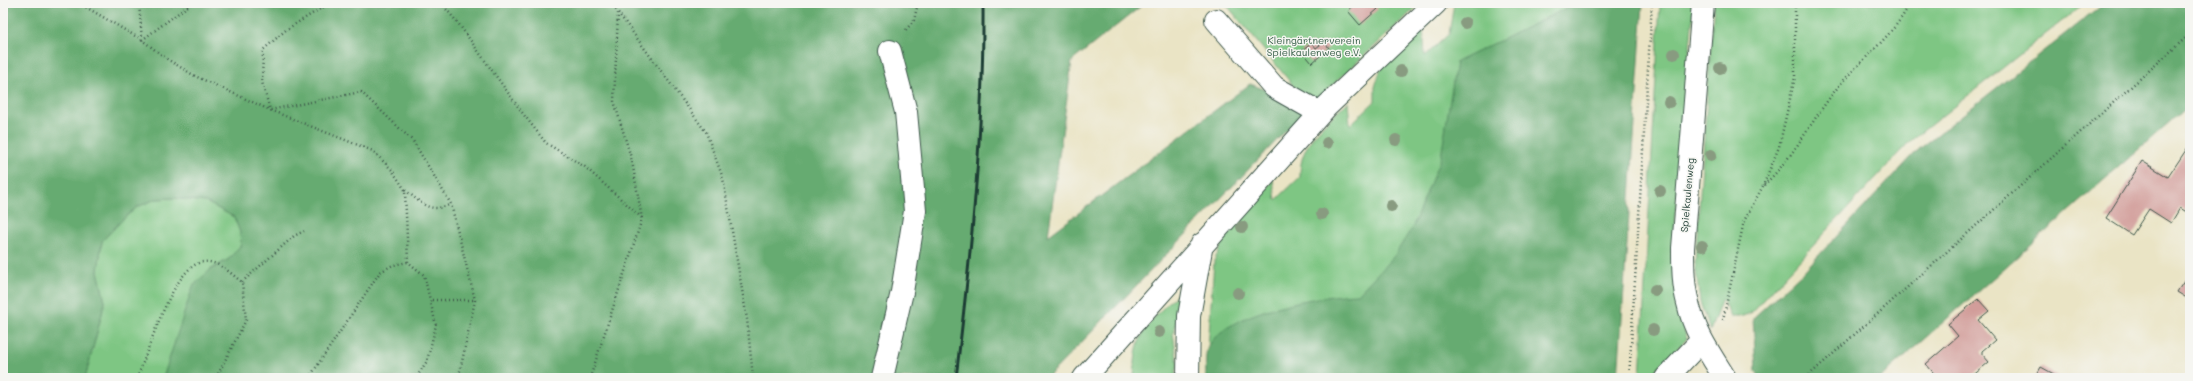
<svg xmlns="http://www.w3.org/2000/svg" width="2193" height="381" viewBox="0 0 2193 381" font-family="Mali,sans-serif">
  <rect width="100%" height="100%" fill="#f6f6f2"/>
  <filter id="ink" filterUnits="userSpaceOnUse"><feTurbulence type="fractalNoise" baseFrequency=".025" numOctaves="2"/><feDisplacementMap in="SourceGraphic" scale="8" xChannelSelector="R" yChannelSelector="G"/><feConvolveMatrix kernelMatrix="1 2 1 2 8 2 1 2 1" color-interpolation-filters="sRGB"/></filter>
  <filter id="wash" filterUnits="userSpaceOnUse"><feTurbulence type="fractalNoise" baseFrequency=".012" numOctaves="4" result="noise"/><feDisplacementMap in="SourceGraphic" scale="16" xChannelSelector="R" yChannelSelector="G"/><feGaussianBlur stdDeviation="0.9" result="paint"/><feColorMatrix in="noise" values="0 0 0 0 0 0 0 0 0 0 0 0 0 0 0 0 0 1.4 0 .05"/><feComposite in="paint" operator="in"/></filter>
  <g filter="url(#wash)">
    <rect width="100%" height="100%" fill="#eae4c5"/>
    <!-- green -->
    <path fill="#7ec683" stroke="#4e825c" d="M 1225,3 L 1421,3 L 1310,106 Z
      M 1454,3 L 1577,3 L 1508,37 L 1566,378 L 1206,378 L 1214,261 L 1226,236 L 1237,221 L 1273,180 L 1276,200 L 1300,177 C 1299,142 1325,124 1348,102 L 1350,125 L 1375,101 L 1375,87 L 1381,68 L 1423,27 L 1425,56 L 1449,34 Z
      M 1660,3 L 1694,3 L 1672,249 L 1677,305 L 1687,339 L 1648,378 L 1640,378 Z
      M 1714,3 L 2085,3 L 1909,142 L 1751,313 L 1740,317 L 1731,317 L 1722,299 L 1710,331 L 1700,302 L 1695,263 Z
      M 174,198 L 206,202 L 234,217 L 240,232 L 241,245 L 229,259 L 210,270 L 163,378 L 85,378 L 105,302 L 98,271 L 102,241 L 122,220 L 137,207 L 156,199 Z
      M 1183,289 L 1185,289 L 1184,295 L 1173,333 L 1178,364 L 1175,378 L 1128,378 L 1134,376 C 1135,365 1135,352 1139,342 C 1147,321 1167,304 1183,289 Z"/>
    <!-- forest -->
    <path fill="#66ab71" stroke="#427452" d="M 3,3 L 1145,3 L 1072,61 L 1048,236 L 1250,84 L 1310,106 L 1047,378 L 163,378 L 193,286 L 210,270 L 229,259 L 241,245 L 240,232 L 234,217 L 206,202 L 174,198 L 156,199 L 137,207 L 122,220 L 102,241 L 98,271 L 105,302 L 85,378 L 3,378 Z
      M 1577,3 L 1643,3 L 1618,378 L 1206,378 C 1206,369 1204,352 1209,345 C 1231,310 1320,295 1358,294 L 1395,255 L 1413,226 L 1441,157 L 1456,62 Z
      M 2104,3 L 2190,3 L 2190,104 L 1880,378 L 1760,378 L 1756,371 L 1753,318 L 1803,272 L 1918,150 Z"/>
    <g id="blocks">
      <!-- building -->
      <path fill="#d29d9a" d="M 1357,3 L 1373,3 L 1378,9 L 1360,25 L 1348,11 Z
        M 1324,42 L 1329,48 L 1312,63 L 1302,51 L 1312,43 L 1316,48 Z
        M 2190,144 L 2190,214 L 2180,208 L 2171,223 L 2149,209 L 2132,235 L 2106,218 L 2142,161 L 2168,177 Z
        M 2190,272 L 2190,300 L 2177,292 Z
        M 1978,299 L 1989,311 L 1978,320 L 1995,340 L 1982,351 L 1982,354 L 1989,362 L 1970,378 L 1950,378 L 1946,374 L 1941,378 L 1938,378 L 1926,364 L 1958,336 L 1948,324 Z
        M 2041,367 L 2061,378 L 2035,378 Z"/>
    </g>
  </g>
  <g filter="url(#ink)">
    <use href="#blocks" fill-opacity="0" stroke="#3d564a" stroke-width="1"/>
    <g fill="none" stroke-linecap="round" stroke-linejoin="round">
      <!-- minor casing -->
      <g stroke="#3d564a" stroke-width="24">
        <path id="minor" d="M 1703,3 L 1683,248 C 1683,267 1683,285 1688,303 C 1694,331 1710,354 1725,378
          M 1216,20 L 1274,87 L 1320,113
          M 882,378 L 902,292 L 915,211 L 906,112 L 890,51
          M 1084,378 L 1327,106 L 1436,3
          M 1188,378 L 1189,316 L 1202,244
          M 1666,378 L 1701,341"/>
      </g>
      <!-- path -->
      <path stroke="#3d564a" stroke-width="2.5" stroke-dasharray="1 3" stroke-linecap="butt" d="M 79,3 L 142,40 L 167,59 L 195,76 L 270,110 L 373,151 L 392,170 L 405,190 L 408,262 L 424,275 L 436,325 L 427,361 L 416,378
        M 139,3 L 142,40
        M 330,3 L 287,29 L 263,50 L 262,82 L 270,110 L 361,92 L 413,141 L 451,204 L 475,300 L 460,371 L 456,378
        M 441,3 L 458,23 L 524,115 L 546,143 L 585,167 L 642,218
        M 611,3 L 706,132 L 723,178 L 747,319 L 753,378
        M 3,8 L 4,3
        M 906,30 L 914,20 L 918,3
        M 142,40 L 192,3
        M 1764,185 C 1795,156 1812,119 1838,87 C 1861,59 1894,36 1910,3
        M 405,190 C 422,203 429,214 451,204
        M 242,282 L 294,236 L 304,231
        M 432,300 L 475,300
        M 1723,320 L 1744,221 L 1763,186 L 1779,147 L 1795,77 L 1795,3
        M 137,378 C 148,353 173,265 203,262 C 218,260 230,273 242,282 L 246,320 L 216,378
        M 309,378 L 380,272 L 393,265 L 408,262
        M 590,378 L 642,219 L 632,161 L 614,101 L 618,13
        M 1629,378 L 1652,3
        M 1806,378 L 2190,34"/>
      <!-- minor -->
      <use href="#minor" stroke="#fff" stroke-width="22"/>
      <!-- rail -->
      <path stroke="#1f3d34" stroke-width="3" d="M 956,378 C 971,253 984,129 983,3"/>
    </g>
    <!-- trees -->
    <g fill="#889b80">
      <circle cx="1465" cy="23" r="6"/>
      <circle cx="1674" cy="54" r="6"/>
      <circle cx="1720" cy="68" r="6"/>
      <circle cx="1401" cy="71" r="6"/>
      <circle cx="1669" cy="102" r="6"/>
      <circle cx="1396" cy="140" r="6"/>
      <circle cx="1327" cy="143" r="6"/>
      <circle cx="1711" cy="155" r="6"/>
      <circle cx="1660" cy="191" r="6"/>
      <circle cx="1391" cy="206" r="6"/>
      <circle cx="1322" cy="214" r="6"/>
      <circle cx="1242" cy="227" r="6"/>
      <circle cx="1702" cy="246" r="6"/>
      <circle cx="1655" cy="290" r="6"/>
      <circle cx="1238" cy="293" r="6"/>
      <circle cx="1653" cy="330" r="6"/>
      <circle cx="1159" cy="332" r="6"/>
    </g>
  </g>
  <g text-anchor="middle" stroke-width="3" stroke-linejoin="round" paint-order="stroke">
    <!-- park labels -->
    <g font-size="10" fill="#375f48" stroke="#f6f6f2">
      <text x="1314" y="44">Kleingärtnerverein<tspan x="1314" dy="12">Spielkaulenweg e.V.</tspan></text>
    </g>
    <!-- street labels -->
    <g font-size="10" fill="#1f3d34" stroke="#f6f6f2">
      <text transform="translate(1687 195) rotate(-85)" y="4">Spielkaulenweg</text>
    </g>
  </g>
  <!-- margin -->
  <rect width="2193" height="381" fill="none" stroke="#f6f6f2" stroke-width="16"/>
</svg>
